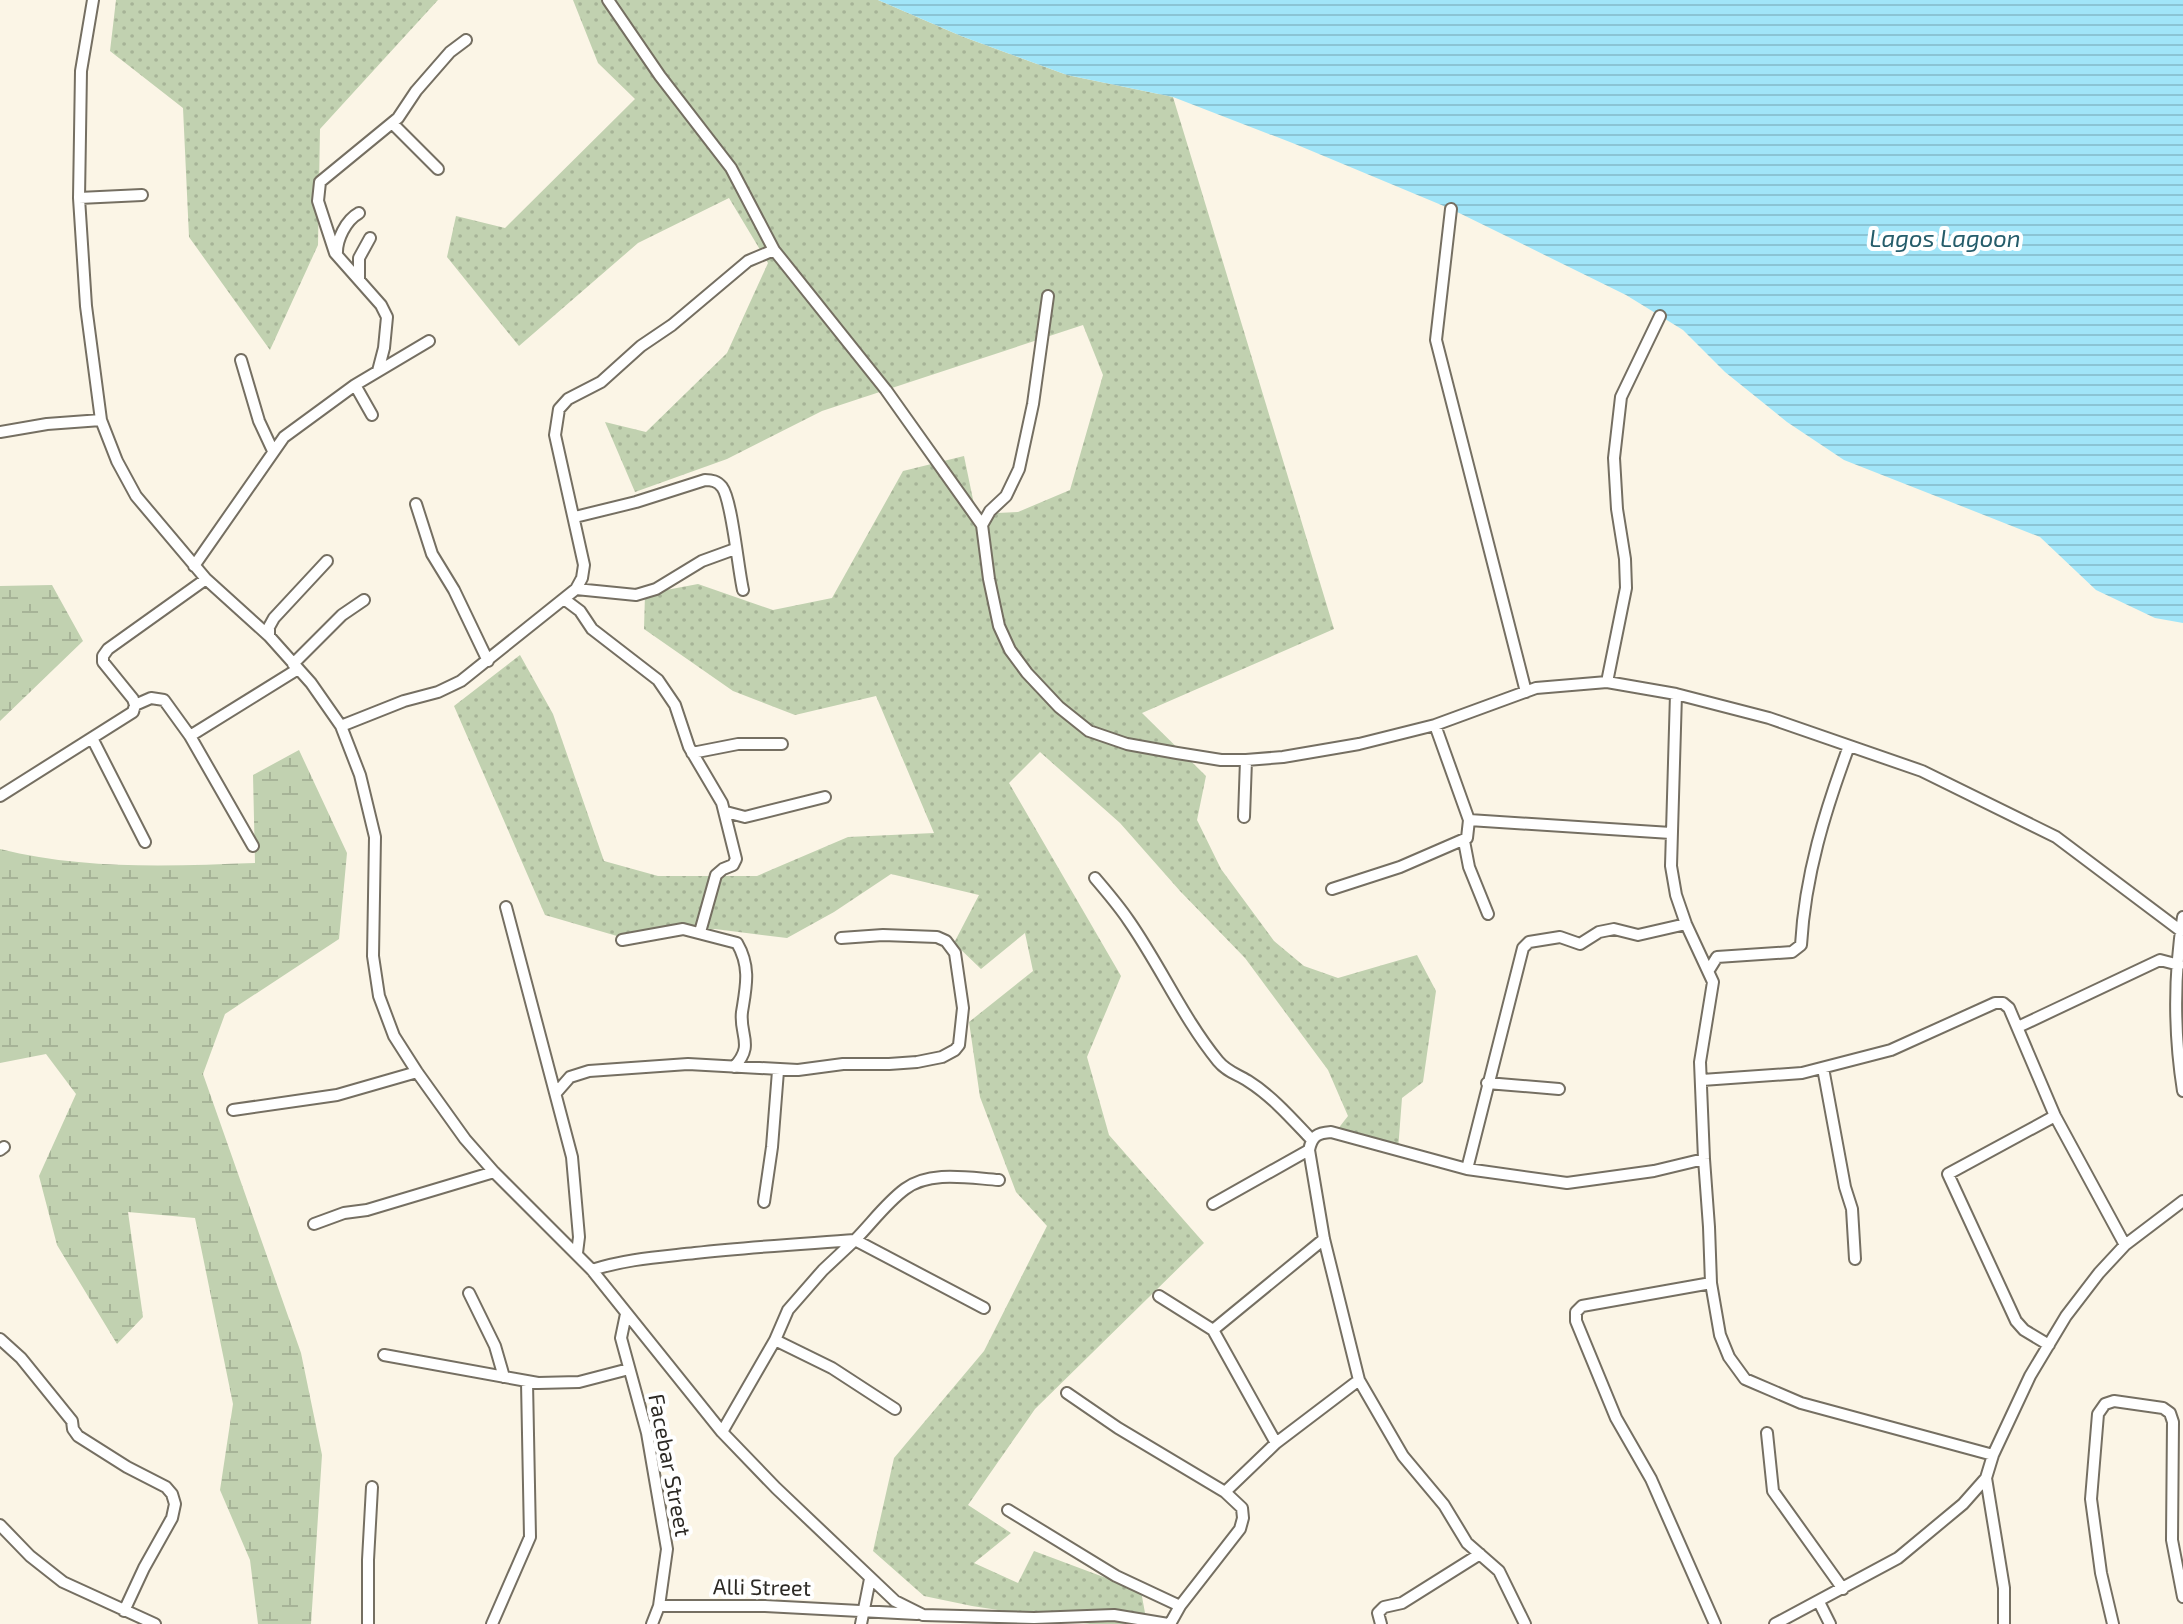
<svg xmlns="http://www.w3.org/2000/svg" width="2183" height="1624" viewBox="0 0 2183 1624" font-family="'Exo 2',sans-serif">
  <defs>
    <pattern id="grass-dots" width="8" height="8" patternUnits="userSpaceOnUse" patternTransform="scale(2)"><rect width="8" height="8" fill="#c1d1b0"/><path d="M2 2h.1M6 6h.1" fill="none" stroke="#a6b397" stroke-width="1.8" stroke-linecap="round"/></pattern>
    <pattern id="wetland-marsh" width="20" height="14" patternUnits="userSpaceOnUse" patternTransform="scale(2)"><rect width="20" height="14" fill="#c1d1b0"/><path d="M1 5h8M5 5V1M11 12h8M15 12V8" fill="none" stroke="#a6b397"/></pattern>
    <pattern id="water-rules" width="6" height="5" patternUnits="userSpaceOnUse" patternTransform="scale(2)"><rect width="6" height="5" fill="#a1e5f8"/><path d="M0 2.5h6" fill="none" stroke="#8bc4d4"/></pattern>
  </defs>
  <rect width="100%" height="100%" fill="#fbf5e6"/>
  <!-- grass -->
  <path fill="url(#grass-dots)" d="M 116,0 L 438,0 L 320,129 L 318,245 L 270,350 L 189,237 L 183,108 L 110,51 Z
    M 573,0 L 878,0 L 961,36 L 1067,75 L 1173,97 L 1334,629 L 1142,713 L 1206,776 L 1197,820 L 1221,869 L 1274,941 L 1304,966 L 1338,978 L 1417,955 L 1436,991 L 1423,1082 L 1402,1098 L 1398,1150 L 1334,1134 L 1348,1116 L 1328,1070 L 1245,958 L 1180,891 L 1120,823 L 1040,752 L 1009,783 L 1121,976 L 1087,1057 L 1109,1135 L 1204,1243 L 1035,1409 L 968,1505 L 1011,1533 L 974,1563 L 1018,1583 L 1034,1551 L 1141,1591 L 1147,1624 L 1090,1624 L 972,1606 L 924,1596 L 873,1551 L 894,1458 L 984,1351 L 1047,1226 L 1016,1192 L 980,1097 L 969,1022 L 1033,971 L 1025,933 L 981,969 L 954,943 L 979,895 L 891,874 L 834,912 L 787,938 L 715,929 L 617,936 L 545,915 L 454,706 L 520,655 L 553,714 L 604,861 L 658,876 L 757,876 L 848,837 L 934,833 L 876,696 L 795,715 L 733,691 L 644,629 L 645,594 L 698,584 L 773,610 L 832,598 L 903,471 L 964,456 L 976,514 L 1018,512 L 1070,490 L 1103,375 L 1083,325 L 822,411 L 727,459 L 635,492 L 605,422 L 646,432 L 727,353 L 768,263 L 729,198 L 638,243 L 519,346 L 447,257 L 456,216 L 505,228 L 635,99 L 598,63 Z"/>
  <!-- wetland -->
  <path fill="url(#wetland-marsh)" d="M 52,585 L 83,641 L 0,721 L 0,586 Z
    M 299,750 L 347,853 L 339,939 L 225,1014 L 203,1074 L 301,1353 L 322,1455 L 311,1624 L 258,1624 L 250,1560 L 220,1490 L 233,1404 L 195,1218 L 128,1212 L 143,1317 L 117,1344 L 57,1245 L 39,1176 L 76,1094 L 46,1054 L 0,1063 L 0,849 C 83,870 171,866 255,863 L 253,775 Z"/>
  <!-- water -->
  <path fill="url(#water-rules)" d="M 878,0 L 2183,0 L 2183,623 L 2155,618 L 2096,590 L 2040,537 L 1844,460 L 1787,422 L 1725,372 L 1683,330 L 1626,295 L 1451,209 L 1295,144 L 1173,97 L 1067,75 L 961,36 Z"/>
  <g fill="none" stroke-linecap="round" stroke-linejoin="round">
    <!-- minor casing -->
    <g stroke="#756f62" stroke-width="14">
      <path id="minor" d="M 93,0 L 81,71 L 79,198 L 86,306 L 101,420 L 117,461 L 136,496 L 206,579 L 269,636 L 311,683 L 341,726 L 360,775 L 375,837 L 373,956 L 379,996 L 394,1036 L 417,1072 L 465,1139 L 494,1172 L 592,1270 L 722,1432 L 776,1488 L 895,1601 L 923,1615 L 1034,1618 L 1114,1615 L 1168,1624
        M 608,0 L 660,76 L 731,168 L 774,250 L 886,390 L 982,525 L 989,579 L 999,626 L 1010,650 L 1027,673 L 1059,707 L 1089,731 L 1127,744 L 1177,753 L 1221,760 L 1246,760 L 1283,757 L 1359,744 L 1435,725 L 1536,688 L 1607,682 L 1676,694 L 1769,718 L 1922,771 L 2056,837 L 2181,931
        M 392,123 L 438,169
        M 79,198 L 142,195
        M 1451,209 L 1436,340 L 1526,692
        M 337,255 C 336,240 346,220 359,213
        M 359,280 L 359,258 L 370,238
        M 241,360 L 259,421 L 273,451
        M 378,371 L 384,348 L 387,317 L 381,305 L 335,253 L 318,201 L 320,182 L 398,118 L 416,91 L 450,52 L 466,40
        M 355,385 L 372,415
        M 0,432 L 47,424 L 101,420
        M 416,504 L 432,554 L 454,590 L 488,661
        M 575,517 L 636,502 L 705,480 C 712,480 717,481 722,487 C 732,500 738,569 743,590
        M 982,525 L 990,511 L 1006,496 L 1019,469 L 1033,404 L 1048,296
        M 194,566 L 284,437 L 355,385 L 429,341
        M 576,589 L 636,595 L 656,589 L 702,561 L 735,549
        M 564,599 L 580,611 L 592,629 L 658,680 L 675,705 L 689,747 L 722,803 L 736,859 L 733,865 L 723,869 L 716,875 L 700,932
        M 269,636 L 269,627 L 274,618 L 327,561
        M 293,664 L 342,615 L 364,600
        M 1607,682 L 1626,588 L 1625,559 L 1617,509 L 1614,458 L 1621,397 L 1660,316
        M 1676,694 L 1671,866 L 1676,895 L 1686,924 L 1713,982 L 1700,1062 L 1704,1159 L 1709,1227 L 1711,1283 L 1720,1335 L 1729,1357 L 1745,1379 L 1801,1403 L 1993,1455
        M 135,705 L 133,699 L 103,662 L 103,656 L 108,649 L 206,579
        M 341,726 L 404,701 L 438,692 L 461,681 L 576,589 L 582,578 L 584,565 L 555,435 L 559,409 L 568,399 L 601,382 L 641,346 L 672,325 L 748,261 L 774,250
        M 190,736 L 253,846
        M 92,738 L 145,842
        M 692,753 L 738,744 L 782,744
        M 0,796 L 133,712 L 135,705 L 151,698 L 164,700 L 190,736 L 298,669
        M 726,812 L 745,817 L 825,797
        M 1244,817 L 1246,760
        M 1469,820 L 1671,833
        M 1464,841 L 1469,867 L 1488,914
        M 1095,878 C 1107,892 1119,906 1129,921 C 1161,967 1183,1018 1218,1061 C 1227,1072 1237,1074 1248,1081 C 1272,1096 1292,1119 1311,1139
        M 1332,889 L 1400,867 L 1467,838 L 1469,820 L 1435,725
        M 506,907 L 572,1157 L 579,1237 L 577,1253
        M 2183,917 C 2174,974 2174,1034 2183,1091
        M 622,940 L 683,929 L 737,943 C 751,967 746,987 742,1012 C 739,1035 755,1045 734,1067
        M 1709,970 L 1717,957 L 1792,952 L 1801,945 C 1805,875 1825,811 1849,746
        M 2018,1027 L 2160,960 L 2179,965
        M 1823,1068 L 1845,1187 L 1852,1209 L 1855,1259
        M 1702,1080 L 1802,1073 L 1891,1050 L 1995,1003 L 2003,1003 L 2009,1008 L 2055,1116 L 2125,1245
        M 1487,1083 L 1559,1089
        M 556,1093 L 570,1077 L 589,1071 L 688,1064 L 798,1070 L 843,1064 L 889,1064 L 917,1062 L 942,1057 L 955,1050 L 959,1045 L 963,1008 L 955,953 L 946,941 L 937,937 L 883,935 L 841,938
        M 233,1110 L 337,1095 L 417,1072
        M 0,1150 L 4,1147
        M 1467,1169 L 1523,948 L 1529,942 L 1560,937 L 1580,944 L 1599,932 L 1614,929 L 1638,935 L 1686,924
        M 764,1202 L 772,1147 L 778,1071
        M 1213,1204 L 1309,1150
        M 314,1224 L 344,1213 L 367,1210 L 494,1172
        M 592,1270 C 626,1259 660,1257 695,1253 C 749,1247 802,1244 855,1240 C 871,1224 886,1203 905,1189 C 930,1170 969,1178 999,1180
        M 1711,1283 L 1582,1306 L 1576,1312 L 1576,1321 L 1616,1418 L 1651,1479 L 1715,1624
        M 469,1293 L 495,1346 L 504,1377
        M 1159,1296 L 1213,1330
        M 626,1314 L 621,1338 L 647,1433 L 667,1549 L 659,1606 L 652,1624
        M 0,1339 L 21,1358 L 72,1421 L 73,1429 L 78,1436 L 127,1467 L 166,1487 L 172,1494 L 175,1504 L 172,1518 L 144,1568 L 124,1611
        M 775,1340 L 832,1368 L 895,1409
        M 2049,1345 L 2024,1330 L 2016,1321 L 1948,1174 L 2055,1116
        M 384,1355 L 538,1383 L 579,1382 L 629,1369
        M 1067,1393 L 1118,1428 L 1225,1492 L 1242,1508 L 1243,1518 L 1240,1529 L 1180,1606 L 1170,1624
        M 722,1432 L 775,1340 L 788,1310 L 823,1270 L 855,1240 L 984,1308
        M 1767,1433 L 1773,1491 L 1843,1589
        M 1276,1443 L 1213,1330 L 1324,1239
        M 1225,1492 L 1276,1443 L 1359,1380
        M 1008,1510 L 1116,1576 L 1180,1606
        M 0,1525 L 30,1556 L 63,1582 L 155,1624
        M 1819,1602 L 1830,1624
        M 659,1606 L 765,1606 L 917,1614
        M 368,1624 L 368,1560 L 372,1487
        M 492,1624 L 530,1537 L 527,1382
        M 861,1624 L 870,1579
        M 1381,1624 L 1378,1613 L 1384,1607 L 1402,1603 L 1480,1554
        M 1525,1624 L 1499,1571 L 1467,1543 L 1444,1505 L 1403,1456 L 1359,1380 L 1324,1239 L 1309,1150 C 1312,1136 1317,1133 1331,1132 L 1467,1169 L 1567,1183 L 1654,1171 L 1704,1159
        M 1775,1624 L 1898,1558 L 1963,1504 L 1986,1478
        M 2004,1624 L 2004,1588 L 1986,1478 L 1993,1455 L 2030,1376 L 2066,1316 L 2099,1273 L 2125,1245 L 2183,1201
        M 2113,1624 L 2101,1573 L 2091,1499 L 2098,1414 L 2105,1404 L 2114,1401 L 2163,1408 L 2170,1413 L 2173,1422 L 2172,1540 L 2183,1597"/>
    </g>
    <!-- minor -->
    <use href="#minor" stroke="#fff" stroke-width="10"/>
  </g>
  <g text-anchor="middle" stroke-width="8" stroke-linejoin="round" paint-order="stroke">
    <!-- street labels -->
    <g font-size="22" fill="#2c2924" stroke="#fff">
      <text transform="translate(670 1465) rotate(79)" y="8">Facebar Street</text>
      <text transform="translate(762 1587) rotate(1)" y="8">Alli Street</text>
    </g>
    <!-- water labels -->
    <g font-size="24" font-style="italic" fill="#265d6b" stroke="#fff">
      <text x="1945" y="247">Lagos Lagoon</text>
    </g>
  </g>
</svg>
